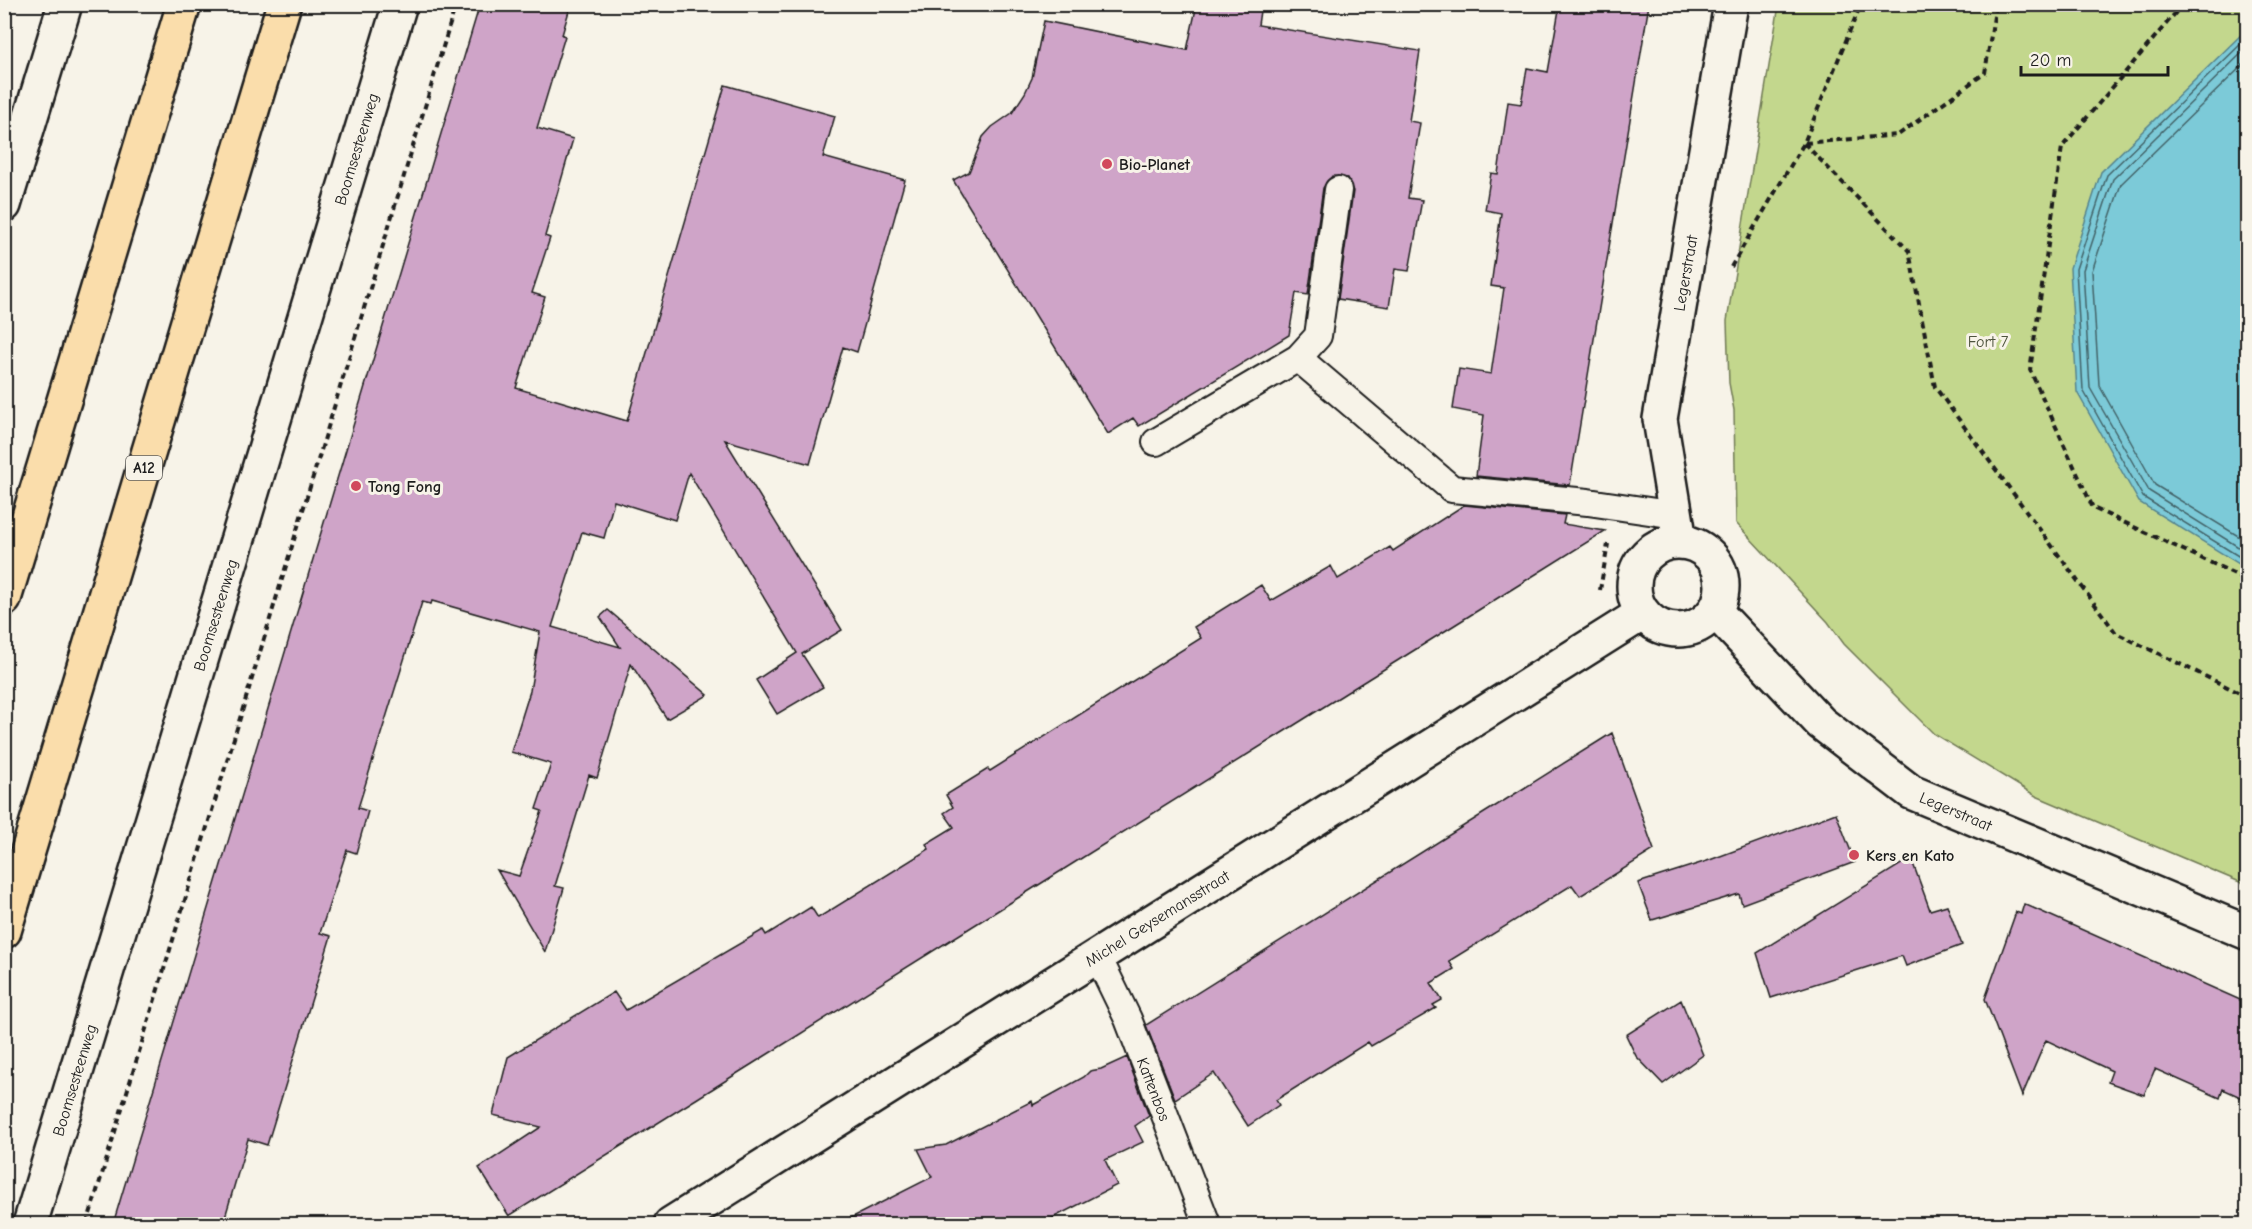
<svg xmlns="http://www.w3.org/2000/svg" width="2252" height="1229" viewBox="0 0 2252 1229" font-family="'Comic Neue',sans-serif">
  <rect width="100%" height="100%" fill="#f7f3e8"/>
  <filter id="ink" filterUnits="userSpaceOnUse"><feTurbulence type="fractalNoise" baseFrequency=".0167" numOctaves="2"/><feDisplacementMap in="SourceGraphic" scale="12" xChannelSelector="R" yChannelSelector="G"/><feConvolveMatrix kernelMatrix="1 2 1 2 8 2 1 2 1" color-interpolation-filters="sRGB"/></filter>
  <g filter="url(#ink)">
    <!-- green -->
    <path fill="#c3d78d" stroke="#707a54" stroke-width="1.5" d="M 1779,5 L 2247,5 L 2247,885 L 2036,796 L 1934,734 L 1844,644 L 1828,622 L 1736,523 L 1734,410 L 1729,383 L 1727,321 Z"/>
    <!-- water -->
    <path fill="#7ccad8" stroke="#56848d" stroke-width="1.5" d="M 2247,29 L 2247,569 L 2139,502 L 2077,392 L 2070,268 L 2101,172 Z"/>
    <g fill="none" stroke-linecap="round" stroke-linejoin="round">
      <!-- shore -->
      <path stroke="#426267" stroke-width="1.5" d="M 2248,37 L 2107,175 L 2076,269 L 2083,390 L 2143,497 L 2248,562
        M 2248,47 L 2113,179 L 2083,270 L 2090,388 L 2149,491 L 2248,553
        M 2248,60 L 2121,184 L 2092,271 L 2099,385 L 2155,485 L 2248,542"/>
    </g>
    <!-- building -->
    <path fill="#cfa4c8" stroke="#1c1c1c" stroke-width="1.5" d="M 480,4 L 571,4 L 562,35 L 565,36 L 537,128 L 573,139 L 545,236 L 550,238 L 532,293 L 545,297 L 516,388 L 627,421 L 725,85 L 835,116 L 823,157 L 905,180 L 857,352 L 843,347 L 810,464 L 725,440 L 842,630 L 802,654 L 823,687 L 777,714 L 756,680 L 797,653 L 689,473 L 675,520 L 614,501 L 604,538 L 582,532 L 552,627 L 620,647 L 600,617 L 608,610 L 708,695 L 667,719 L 631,664 L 597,778 L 589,775 L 555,886 L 564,888 L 545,952 L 497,870 L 519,876 L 542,811 L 536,809 L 551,764 L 511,752 L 530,691 L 540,632 L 432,601 L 431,604 L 422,602 L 358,808 L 368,811 L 356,853 L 347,850 L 320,933 L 331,936 L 267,1145 L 248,1139 L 223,1224 L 113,1224 Z
      M 1197,4 L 1261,4 L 1258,25 L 1420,51 L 1409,121 L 1420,123 L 1408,198 L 1422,200 L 1409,271 L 1395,269 L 1389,307 L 1338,299 L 1353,191 L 1347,178 L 1332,176 L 1323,188 L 1308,295 L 1296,293 L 1289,335 L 1139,426 L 1133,418 L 1108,434 L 953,180 L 969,172 L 983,137 L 992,127 L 1012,113 L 1025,93 L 1032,78 L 1044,21 L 1187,50 Z
      M 1560,4 L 1649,4 L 1570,485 L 1476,476 L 1484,415 L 1453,409 L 1459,369 L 1491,374 L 1504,288 L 1491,286 L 1501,213 L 1485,210 L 1491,173 L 1498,174 L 1508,102 L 1521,104 L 1527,68 L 1548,72 Z
      M 1464,505 L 1565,515 L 1563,524 L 1605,531 L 509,1216 L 479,1168 L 541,1127 L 493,1115 L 508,1057 L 614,992 L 626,1010 L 763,930 L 766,935 L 811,907 L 818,918 L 929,849 L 926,844 L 954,827 L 944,813 L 953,807 L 946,795 L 988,769 L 990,771 L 1201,638 L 1194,627 L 1261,585 L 1271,601 L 1331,566 L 1338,579 L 1390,547 L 1393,551 Z
      M 1612,733 L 1654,850 L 1580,896 L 1572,885 L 1449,961 L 1454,969 L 1431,983 L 1442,1000 L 1433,1005 L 1436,1008 L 1371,1046 L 1368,1042 L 1276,1100 L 1279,1105 L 1248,1126 L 1214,1073 L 1175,1099 L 1146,1025 Z
      M 1836,813 L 1855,862 L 1742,904 L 1739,894 L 1652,920 L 1638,883 L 1707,861 Z
      M 1911,858 L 1930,910 L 1947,905 L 1962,945 L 1906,966 L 1902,956 L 1771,998 L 1757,953 Z
      M 2024,904 L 2247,1003 L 2247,1100 L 2223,1089 L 2220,1098 L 2155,1069 L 2144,1095 L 2108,1082 L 2112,1071 L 2046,1040 L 2022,1096 L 1985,999 L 2016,912 L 2021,914 Z
      M 1681,1000 L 1703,1055 L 1663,1084 L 1636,1056 L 1626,1035 Z
      M 1127,1057 L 1149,1116 L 1135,1126 L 1143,1142 L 1105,1160 L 1117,1185 L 1041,1224 L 839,1224 L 932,1177 L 918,1149 L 946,1145 L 1032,1101 L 1033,1105 L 1084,1077 L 1090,1071 L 1101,1069 Z"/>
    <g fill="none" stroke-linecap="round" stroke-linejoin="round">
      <!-- service casing -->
      <g stroke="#1c1c1c" stroke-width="30">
        <path id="service" d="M 1298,358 L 1318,336 L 1338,190
          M 1156,442 L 1298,358 L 1452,489 L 1588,502 L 1676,515
          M 1097,955 L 1128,1019 L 1207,1224"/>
      </g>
      <!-- minor casing -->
      <g stroke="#1c1c1c" stroke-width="38">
        <path id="minor" d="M 1680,541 L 1660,419 L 1731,4
          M1634 586a44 44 0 1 1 88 0a44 44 0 1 1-88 0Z
          M 1715,611 L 1821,723 L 1911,792 L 2248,933
          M 671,1224 L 1643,613"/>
      </g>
      <!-- secondary casing -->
      <g stroke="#1c1c1c" stroke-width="38">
        <path id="secondary" d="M 4,205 L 65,4
          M 30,1224 L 400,4"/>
      </g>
      <!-- motorway casing -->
      <g stroke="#1c1c1c" stroke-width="38">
        <path id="motorway" d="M 4,599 L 184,4
          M 4,931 L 284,4"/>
      </g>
      <!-- path -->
      <path stroke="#1c1c1c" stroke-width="4" stroke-dasharray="6 4.5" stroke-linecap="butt" d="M 2183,4 L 2062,147 L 2030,370 L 2093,508 L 2248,580
        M 1804,143 L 1909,251 L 1935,387 L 2116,633 L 2248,697
        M 1805,143 L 1898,135 L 1985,73 L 1996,4
        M 1731,267 L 1804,143 L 1861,4
        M 1600,590 L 1608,544
        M 87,1224 L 456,4"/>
      <!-- service -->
      <use href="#service" stroke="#f7f3e8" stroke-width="26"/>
      <!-- minor -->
      <use href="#minor" stroke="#f7f3e8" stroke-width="33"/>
      <!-- secondary -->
      <use href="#secondary" stroke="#f7f3e8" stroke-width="33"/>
      <!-- motorway -->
      <use href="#motorway" stroke="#faddab" stroke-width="33"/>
    </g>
  </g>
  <!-- markers -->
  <g fill="#d1495b" stroke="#f7f3e8" stroke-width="2">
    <circle cx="1107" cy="164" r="6"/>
    <circle cx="356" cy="486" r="6"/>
    <circle cx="1854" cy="855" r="6"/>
  </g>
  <g text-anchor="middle" stroke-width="6" stroke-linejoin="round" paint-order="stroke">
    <!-- shield labels -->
    <rect fill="#f7f3e8" stroke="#5e5c59" stroke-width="1.5" x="126" y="456" width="36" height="24" rx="4.5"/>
    <g font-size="15" font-weight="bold" fill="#1c1c1c">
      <text x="144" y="473">A12</text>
    </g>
    <!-- street labels -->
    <g font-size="16" fill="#1c1c1c" stroke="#f7f3e8">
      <text transform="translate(356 149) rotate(-73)" y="6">Boomsesteenweg</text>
      <text transform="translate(1685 273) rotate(-80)" y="6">Legerstraat</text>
      <text transform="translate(215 615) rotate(-73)" y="6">Boomsesteenweg</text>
      <text transform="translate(1956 811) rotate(23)" y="6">Legerstraat</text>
      <text transform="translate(1157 918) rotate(-32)" y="6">Michel Geysemansstraat</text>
      <text transform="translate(74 1080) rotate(-73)" y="6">Boomsesteenweg</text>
      <text transform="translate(1154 1089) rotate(69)" y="6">Kattenbos</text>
    </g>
    <!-- poi labels -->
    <g font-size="16" font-weight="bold" fill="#1c1c1c" stroke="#f7f3e8" text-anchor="start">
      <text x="1119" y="170">Bio-Planet</text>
      <text x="368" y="492">Tong Fong</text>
      <text x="1866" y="861">Kers en Kato</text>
    </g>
    <!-- park labels -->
    <g font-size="16" fill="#4e543e" stroke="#f7f3e8">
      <text x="1988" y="347">Fort 7</text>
    </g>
  </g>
  <!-- margin -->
  <rect width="2252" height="1229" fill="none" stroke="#f7f3e8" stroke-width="24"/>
  <rect x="12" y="12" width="2228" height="1205" fill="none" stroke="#1c1c1c" stroke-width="2" filter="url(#ink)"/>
  <!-- scale -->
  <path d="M2021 66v9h147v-9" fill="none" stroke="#1c1c1c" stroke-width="3"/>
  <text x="2030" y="66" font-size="18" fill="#1c1c1c" stroke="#f7f3e8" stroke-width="4.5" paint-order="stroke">20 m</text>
</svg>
